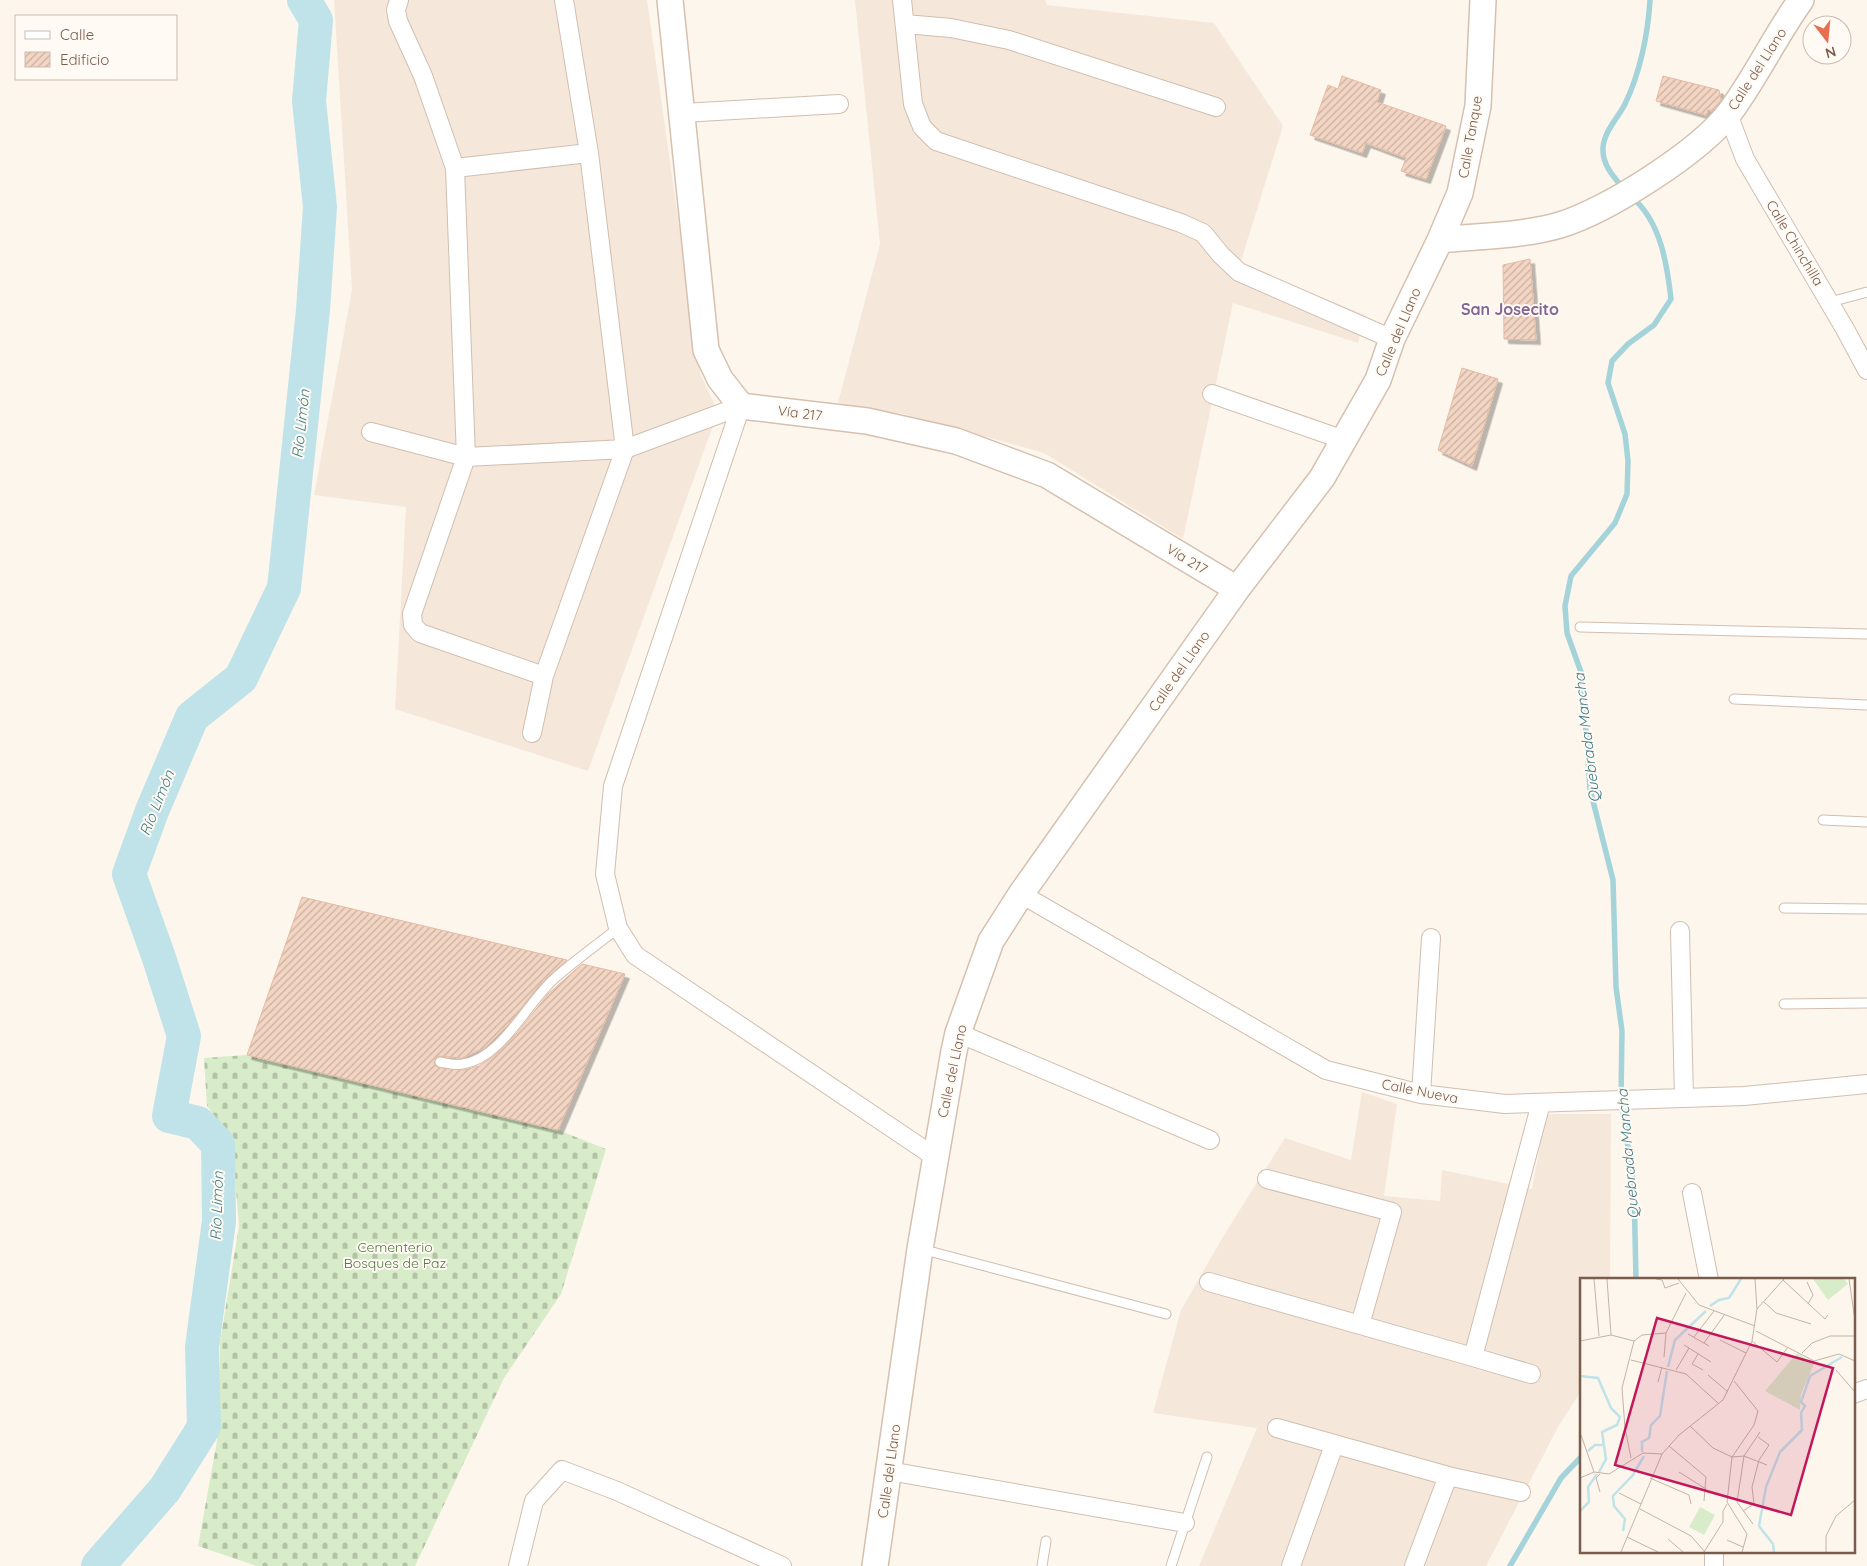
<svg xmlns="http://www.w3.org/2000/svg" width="1867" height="1566" viewBox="0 0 1867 1566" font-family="Quicksand,sans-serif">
  <defs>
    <pattern id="cemetery-stones" width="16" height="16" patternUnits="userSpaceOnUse" patternTransform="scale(1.25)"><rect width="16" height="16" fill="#d8ecc9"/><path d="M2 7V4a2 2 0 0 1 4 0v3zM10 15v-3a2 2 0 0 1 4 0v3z" fill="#b4c2a5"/></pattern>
    <pattern id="building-hatch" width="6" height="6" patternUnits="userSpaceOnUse" patternTransform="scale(1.25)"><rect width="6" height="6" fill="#f3d5c3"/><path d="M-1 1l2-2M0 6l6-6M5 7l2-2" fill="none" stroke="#cab0a1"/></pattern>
    <filter id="shadow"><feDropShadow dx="4.5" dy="4.5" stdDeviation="0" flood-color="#0004"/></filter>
  </defs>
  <rect width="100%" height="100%" fill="#fdf6ec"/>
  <!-- residential -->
  <path fill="#f5e8da" d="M 334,0 L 647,0 L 700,373 L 718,412 L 588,771 L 395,709 L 406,507 L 314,495 L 352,290 Z
    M 855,0 L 1045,0 L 1047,5 L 1214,23 L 1283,126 L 1240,264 L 1365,315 L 1358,343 L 1233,303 L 1183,539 L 1044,453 L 904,414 L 838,403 L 880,244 Z
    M 1362,1092 L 1397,1104 L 1384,1196 L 1440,1201 L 1442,1170 L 1532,1189 L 1546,1114 L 1611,1114 L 1610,1280 L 1581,1280 L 1581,1391 L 1558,1427 L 1486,1566 L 1199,1566 L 1257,1428 L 1153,1413 L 1181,1310 L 1224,1235 L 1285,1138 L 1351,1160 Z"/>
  <!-- cemetery -->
  <path fill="url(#cemetery-stones)" d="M 247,1055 L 558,1130 L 606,1149 L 561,1294 L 504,1378 L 415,1566 L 257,1566 L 198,1546 L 219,1430 L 220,1342 L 239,1226 L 232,1140 L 207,1106 L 204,1058 Z"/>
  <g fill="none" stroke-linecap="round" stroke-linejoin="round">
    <!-- stream -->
    <path stroke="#a5d3da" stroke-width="5.5" d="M 1623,188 C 1613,176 1602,164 1603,148 C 1604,131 1618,118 1625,104 C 1640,73 1648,34 1650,0
      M 1633,198 C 1661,223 1667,264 1671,299 L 1654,325 L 1628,344 L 1612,361 L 1608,383 L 1625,434 L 1628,461 L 1627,494 L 1615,523 L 1571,576 L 1565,606 L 1567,633 L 1582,675 L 1590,789 L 1613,880 L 1616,987 L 1622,1031 L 1621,1099 L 1634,1188 L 1636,1280
      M 1510,1566 L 1561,1478 L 1581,1457"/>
    <!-- river -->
    <path stroke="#bfe3e8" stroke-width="34" d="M 98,1566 L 165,1489 L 204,1427 L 202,1347 L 219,1221 L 218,1144 L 198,1123 L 169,1116 L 184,1036 L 159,958 L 129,874 L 152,811 L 192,717 L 241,678 L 284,588 L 313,310 L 320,207 L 309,101 L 316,20 L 304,0"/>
  </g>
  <!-- building -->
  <path fill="url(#building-hatch)" stroke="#e6bba3" filter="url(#shadow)" d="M 1342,76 L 1381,90 L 1377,102 L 1446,126 L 1426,179 L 1401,171 L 1406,158 L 1366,143 L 1362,153 L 1310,135 L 1328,85 L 1338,89 Z
    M 1663,76 L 1719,90 L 1721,100 L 1712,111 L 1708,110 L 1706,115 L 1656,101 Z
    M 1530,259 L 1536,340 L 1504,339 L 1503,265 Z
    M 1462,368 L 1498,379 L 1472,466 L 1438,450 Z
    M 302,897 L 567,960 L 539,985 L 508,1025 L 486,1047 L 462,1058 L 437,1056 L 434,1064 L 439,1068 L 464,1070 L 479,1066 L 493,1057 L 517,1033 L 548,994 L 582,964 L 625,974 L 558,1130 L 247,1055 Z"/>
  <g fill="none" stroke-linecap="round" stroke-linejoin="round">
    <!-- lane casing -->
    <g stroke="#d1beb0" stroke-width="11">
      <path id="lane" d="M 1830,302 L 1867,292
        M 1580,627 L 1867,634
        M 1734,699 L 1867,705
        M 1823,820 L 1867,822
        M 1784,908 L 1867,909
        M 1784,1004 L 1867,1003
        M 440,1062 C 447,1063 455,1066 463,1064 C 502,1058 526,1004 554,979 C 574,961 597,945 618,928
        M 921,1249 L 1166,1314
        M 1042,1566 L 1046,1541
        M 1171,1566 L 1207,1457"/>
    </g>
    <!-- street casing -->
    <g stroke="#d1beb0" stroke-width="20">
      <path id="street" d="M 399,0 L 396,10 L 398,21 L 423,76 L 455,168 L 466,457 L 412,614 L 413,625 L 420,633 L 544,676
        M 902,0 L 913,104 L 922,127 L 936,141 L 1181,223 L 1203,233 L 1221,255 L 1239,272 L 1392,339
        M 905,24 L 951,28 L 1009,40 L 1216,107
        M 683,113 L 839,104
        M 1728,114 L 1745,159 L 1845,329 L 1867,370
        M 455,168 L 589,153
        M 1212,394 L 1344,440
        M 741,406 L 613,786 L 605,874 L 618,928 L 635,955 L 935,1157
        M 371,432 L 466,457 L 625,449 L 741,406
        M 532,733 L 544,676 L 625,449 L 589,153 L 564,0
        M 1021,894 L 1326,1070 L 1421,1094 L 1505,1104 L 1744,1096 L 1867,1084
        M 1680,931 L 1684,1098
        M 958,1033 L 1210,1140
        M 1421,1094 L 1431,938
        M 1267,1179 L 1392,1212 L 1360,1325
        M 1692,1193 L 1709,1280
        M 1209,1282 L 1473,1357
        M 1531,1374 L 1473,1357 L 1541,1103
        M 1853,1394 L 1867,1389
        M 1277,1428 L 1448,1476 L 1521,1492
        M 889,1471 L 1185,1523
        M 518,1566 L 534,1501 L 562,1470 L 617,1491 L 782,1566
        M 1291,1566 L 1334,1445
        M 1414,1566 L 1448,1476
        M 1714,1566 L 1714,1552"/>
    </g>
    <!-- secondary casing -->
    <g stroke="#d6c0b0" stroke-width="28">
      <path id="secondary" d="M 670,0 L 706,350 L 720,379 L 741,406 L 867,421 L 956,441 L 1047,475 L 1237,589
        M 1440,240 L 1460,193 L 1478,106 L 1483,0
        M 875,1566 L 920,1249 L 954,1051 L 958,1033 L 991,941 L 1021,894 L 1237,589 L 1322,478 L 1378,380 L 1392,339 L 1440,240 C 1479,236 1522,236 1560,225 C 1607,211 1701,151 1730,112 C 1756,77 1775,36 1801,0"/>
    </g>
    <!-- lane -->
    <use href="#lane" stroke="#fff" stroke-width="9"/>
    <!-- street -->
    <use href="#street" stroke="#fff" stroke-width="18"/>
    <!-- secondary -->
    <use href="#secondary" stroke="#fff" stroke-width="25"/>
  </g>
  <g text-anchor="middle" stroke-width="4" stroke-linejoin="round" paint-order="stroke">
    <!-- street labels -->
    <g font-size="14" fill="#7a5c4d" stroke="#fffaf3">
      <text transform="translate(1757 69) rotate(-57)" y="5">Calle del Llano</text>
      <text transform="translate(1470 137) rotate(-80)" y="5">Calle Tanque</text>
      <text transform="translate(1795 243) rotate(59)" y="5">Calle Chinchilla</text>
      <text transform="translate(1398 332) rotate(-67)" y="5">Calle del Llano</text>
      <text transform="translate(800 413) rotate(7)" y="5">Vía 217</text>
      <text transform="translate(1187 559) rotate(31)" y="5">Vía 217</text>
      <text transform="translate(1179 671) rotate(-55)" y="5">Calle del Llano</text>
      <text transform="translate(952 1071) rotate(-78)" y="5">Calle del Llano</text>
      <text transform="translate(1420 1091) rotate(11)" y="5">Calle Nueva</text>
      <text transform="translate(889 1471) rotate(-82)" y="5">Calle del Llano</text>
    </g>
    <!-- park labels -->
    <g font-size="14" fill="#537a41" stroke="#fffaf3">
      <text x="395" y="1252">Cementerio<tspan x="395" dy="16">Bosques de Paz</tspan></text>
    </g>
    <!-- water labels -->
    <g font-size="15" font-style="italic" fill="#437c86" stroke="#fffaf3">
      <text transform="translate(301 424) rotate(-84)" y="5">Río Limón</text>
      <text transform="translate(1587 738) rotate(-97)" y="5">Quebrada Mancha</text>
      <text transform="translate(157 803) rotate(-68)" y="5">Río Limón</text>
      <text transform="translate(1628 1154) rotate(-95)" y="5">Quebrada Mancha</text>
      <text transform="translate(217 1206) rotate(-88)" y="5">Río Limón</text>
    </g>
    <!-- quarter labels -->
    <g font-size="16" font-weight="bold" fill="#846695" stroke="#fffaf3">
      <text x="1510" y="315">San Josecito</text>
    </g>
  </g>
  <!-- overview -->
  <g transform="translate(1580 1278)">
    <rect width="275" height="275" fill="#fdf6ec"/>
    <path d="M 233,1 L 264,1 L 268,6 L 248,22 ZM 120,229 L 135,237 L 124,257 L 109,249 Z" fill="#d8ecc9"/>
    <path d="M 217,75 L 234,86 L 221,116 L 220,132 L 185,113 Z" fill="#d8ecc9"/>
    <path fill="none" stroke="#bfe3e8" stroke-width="2.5" d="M 130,28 L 139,22 L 149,20 L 161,1M 88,89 L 95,62 L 126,33M 0,98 L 18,100 L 31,130 L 40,139 L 37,147 L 22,154 L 26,181 L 19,194M 8,173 L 15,167 L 23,167M 62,174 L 62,164 L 69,160 L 71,147 L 80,138 L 87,93M 0,233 L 9,224 L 8,209 L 17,196M 43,253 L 45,241 L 34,228 L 33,218 L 53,197 L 64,178M 194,274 L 193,266 L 179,248 L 186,209 L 200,174 L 222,152 L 221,135 L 225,128 L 221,124 L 230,98 L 262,79"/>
    <path fill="none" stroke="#c5b3a7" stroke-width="1" d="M 14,1 L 19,58M 27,1 L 31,57M 76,1 L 82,2 L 85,10 L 99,5M 98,1 L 119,27 L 175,48M 175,1 L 177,31M 269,1 L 275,42M 203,2 L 245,41 L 248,37M 227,4 L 233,17 L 228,26M 184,24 L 196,35 L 231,46M 176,53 L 234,83 L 259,76 L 275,83M 108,56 L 129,68M 114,59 L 134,33M 140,62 L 166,75M 0,63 L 31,57 L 54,63M 172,63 L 197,84 L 208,69M 124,65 L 145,36M 109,70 L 131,84M 222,75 L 232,65 L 250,58 L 275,58M 118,76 L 112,86 L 123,92M 84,79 L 86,55M 51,82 L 106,96 L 139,126M 96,92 L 109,70 L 104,67M 256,92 L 275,114M 128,97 L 148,114M 78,104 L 82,89M 110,148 L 133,170 L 152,179 L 147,224 L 167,256 L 162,274M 1,157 L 14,194M 89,168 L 126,199 L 124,223M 152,179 L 174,147 L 178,133 L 154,103M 152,179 L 164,178 L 187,187M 51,180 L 45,150 L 42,110 L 54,63 L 62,57 L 86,55 L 106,15M 99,194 L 126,211M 20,196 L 16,200 L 20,214M 0,200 L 14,194 L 29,196 L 63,175 L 82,176 L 99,157 L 143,122 L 172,63 L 177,31 L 204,1M 70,200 L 109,217 L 111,226M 39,215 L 61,226M 60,231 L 111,258 L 125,274M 163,233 L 174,226 L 172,209 L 179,182 L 189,167 L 178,159M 173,246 L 157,224 L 164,178 L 180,154M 47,259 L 78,274M 88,261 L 103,274M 147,262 L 163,269M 41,274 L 82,176M 124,274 L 143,244 L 143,233 L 147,226M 246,274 L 246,258 L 256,238 L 275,222"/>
    <path fill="#c2185b" fill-opacity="0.15" stroke="#c2185b" stroke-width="2.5" d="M 77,40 L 253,90 L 211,237 L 35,187 Z"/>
    <rect width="275" height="275" fill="none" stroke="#7a5c4d" stroke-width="2.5"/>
  </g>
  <!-- legend -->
  <rect x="15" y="15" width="162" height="65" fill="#fffaf3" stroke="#cabbb1"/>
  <rect x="25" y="31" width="25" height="8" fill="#ffffff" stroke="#cabbb1"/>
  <text x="60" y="40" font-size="15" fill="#7a5c4d">Calle</text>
  <rect x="25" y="52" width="25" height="15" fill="url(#building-hatch)" stroke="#cabbb1"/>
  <text x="60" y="65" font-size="15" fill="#7a5c4d">Edificio</text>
  <!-- north arrow -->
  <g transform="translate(1827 40) rotate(164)"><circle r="24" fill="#fffaf3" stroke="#cabbb1"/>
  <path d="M0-4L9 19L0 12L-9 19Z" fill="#e76f51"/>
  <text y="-8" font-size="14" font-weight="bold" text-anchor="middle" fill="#7a5c4d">N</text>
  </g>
</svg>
